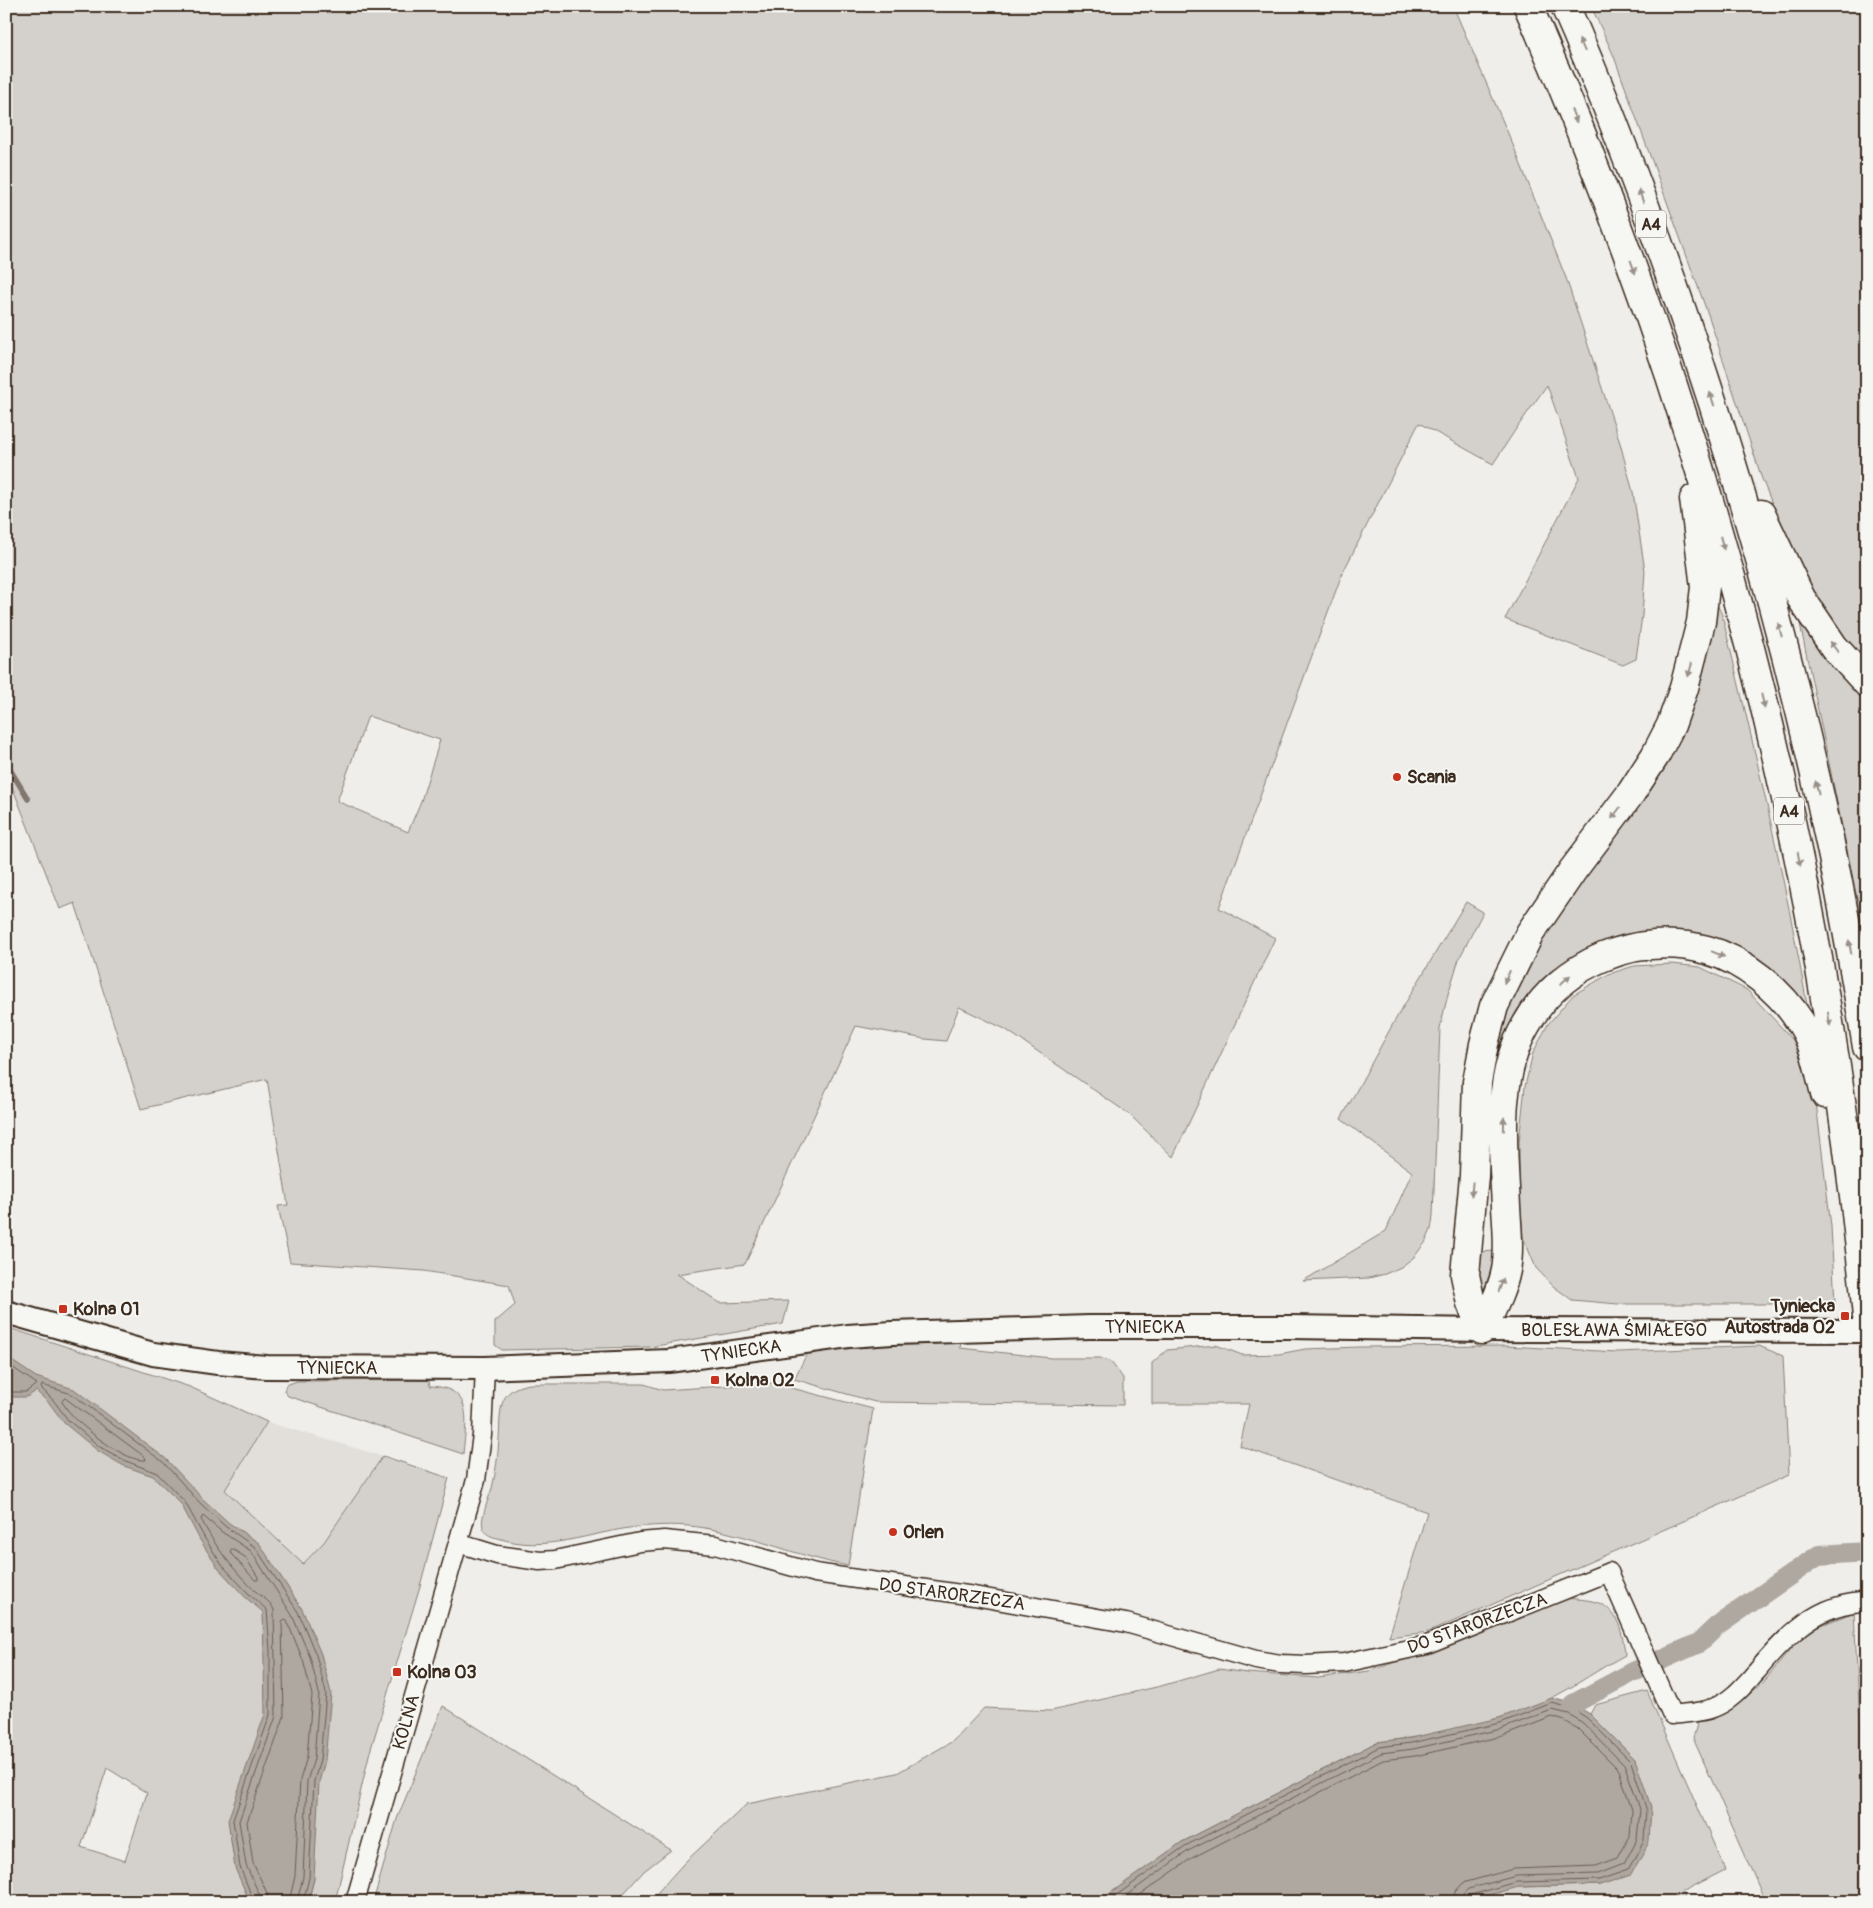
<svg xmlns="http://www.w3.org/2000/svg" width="1873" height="1908" viewBox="0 0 1873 1908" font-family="Pangolin,sans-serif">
  <rect width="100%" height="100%" fill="#efeeea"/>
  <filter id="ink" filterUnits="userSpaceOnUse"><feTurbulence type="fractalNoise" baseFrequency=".02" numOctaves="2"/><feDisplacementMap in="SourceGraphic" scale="10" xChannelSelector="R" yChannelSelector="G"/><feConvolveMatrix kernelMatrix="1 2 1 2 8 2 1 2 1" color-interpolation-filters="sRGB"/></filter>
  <g filter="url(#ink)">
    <!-- built -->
    <path fill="#e2dfdb" d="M 267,1422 L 383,1456 L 324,1542 L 303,1564 L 225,1490 Z"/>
    <!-- green -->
    <path fill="#d4d1cc" stroke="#887e75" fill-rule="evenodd" d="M 6,6 L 1453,6 L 1513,145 L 1566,278 L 1620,443 L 1633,492 L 1645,571 L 1642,616 L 1636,659 L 1623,665 L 1505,619 L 1579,478 L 1547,385 L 1516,429 L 1493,464 L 1419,423 L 1342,574 L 1219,908 L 1275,938 L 1173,1157 L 1129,1114 L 1005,1029 L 959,1007 L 946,1041 L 925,1039 L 856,1026 L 745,1264 L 677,1274 L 720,1303 L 789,1301 L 783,1324 L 650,1347 L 502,1350 L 495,1345 L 495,1322 L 515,1305 L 509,1285 L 424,1271 L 290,1262 L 278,1206 L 288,1205 L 267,1079 L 141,1109 L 75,903 L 60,909 L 12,786 L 6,780 ZM 368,716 L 440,740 L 421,801 L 408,832 L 337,801 Z
      M 1591,6 L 1867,6 L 1867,667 L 1808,592 L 1762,479 L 1709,317 L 1613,54 Z
      M 1716,602 L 1722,615 C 1754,746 1785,877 1808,1010 L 1668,934 L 1538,989 L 1495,1176 L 1489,1189 L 1491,1090 L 1505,1014 L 1526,966 L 1555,915 L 1601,856 L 1657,776 Z
      M 1798,614 L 1835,667 L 1867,700 L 1867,946 Z
      M 1466,902 L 1483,912 L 1459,959 L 1448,994 L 1440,1028 L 1433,1216 L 1431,1230 L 1425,1243 L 1414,1257 L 1401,1267 L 1385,1274 L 1369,1278 L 1303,1281 L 1386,1231 L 1412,1172 L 1341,1119 L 1394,1022 Z
      M 1672,964 L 1700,967 L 1747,990 L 1793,1040 L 1815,1094 L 1831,1226 L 1835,1304 L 1618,1304 L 1572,1300 L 1553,1286 L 1536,1268 L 1523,1237 L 1519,1185 L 1519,1142 L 1525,1086 L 1533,1053 L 1548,1024 L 1573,995 L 1609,974 L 1634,966 Z
      M 1494,1251 C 1493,1263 1495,1286 1484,1292 C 1473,1284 1479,1264 1481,1252 Z
      M 6,1327 L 190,1387 L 267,1422 L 225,1490 L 303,1564 L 324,1542 L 383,1456 L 449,1478 L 420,1586 L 369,1755 L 335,1902 L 308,1902 L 314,1879 L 242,1883 L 250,1902 L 6,1902 ZM 107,1768 L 147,1793 L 125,1861 L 81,1847 Z
      M 961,1343 L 960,1348 L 1051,1358 L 1100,1358 L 1111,1362 L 1123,1378 L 1123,1405 L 875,1402 L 794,1379 L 808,1352 L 878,1346 Z
      M 1216,1345 L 1242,1355 L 1279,1354 L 1305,1349 L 1361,1347 L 1506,1346 L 1618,1352 L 1759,1346 L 1783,1356 L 1789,1475 L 1429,1632 L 1389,1637 L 1427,1512 L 1240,1446 L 1249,1404 L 1152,1404 L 1152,1363 L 1167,1350 Z
      M 429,1380 L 430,1386 C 475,1388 466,1421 463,1454 L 288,1396 L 284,1391 L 286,1385 L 297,1381 Z
      M 772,1383 L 873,1409 L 848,1566 C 799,1557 754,1536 705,1528 C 682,1524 659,1525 637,1527 C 590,1532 544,1554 498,1538 C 493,1537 488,1536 485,1531 C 482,1527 482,1521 483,1517 C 485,1507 489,1497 492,1488 C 496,1472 498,1455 499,1439 C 501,1411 496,1389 530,1384 L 644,1384 L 663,1390 Z
      M 1564,1598 C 1574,1599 1586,1599 1596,1602 C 1619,1609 1623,1635 1625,1655 C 1600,1668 1577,1685 1552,1698 C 1501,1722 1433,1736 1377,1742 L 1182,1842 L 1098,1902 L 649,1902 L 684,1863 L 747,1804 L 897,1773 L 953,1741 L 984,1708 L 1051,1711 L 1161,1686 L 1219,1669 L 1247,1673 L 1318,1678 L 1369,1671 L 1431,1651 Z
      M 1854,1612 L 1860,1723 L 1860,1902 L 1766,1902 L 1693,1738 L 1698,1721 L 1731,1708 L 1762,1684 L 1796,1643 L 1819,1626 Z
      M 1647,1691 L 1725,1870 L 1682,1892 L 1685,1902 L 1464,1902 L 1518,1887 L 1600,1885 L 1635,1759 L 1590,1714 L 1595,1705 Z
      M 443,1706 L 671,1850 L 644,1871 L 616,1902 L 373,1902 L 397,1819 Z"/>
    <!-- water -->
    <path fill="#afa8a1" stroke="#81766d" d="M 6,1357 L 36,1377 L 74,1389 L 166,1459 L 204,1500 L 229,1523 L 259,1543 L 302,1609 L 321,1654 L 331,1693 L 325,1761 L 319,1782 L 314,1879 L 308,1902 L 250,1902 L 235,1868 L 228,1820 L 265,1714 L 263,1612 L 245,1597 L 218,1568 L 200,1540 L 181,1504 L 153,1476 L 124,1466 L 98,1451 L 64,1423 L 50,1404 L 36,1391 L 27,1397 L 6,1397 Z
      M 1552,1698 L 1573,1704 L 1590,1714 L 1635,1759 L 1651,1807 L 1649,1842 L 1631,1875 L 1600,1885 L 1518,1887 L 1464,1902 L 1098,1902 L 1182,1842 L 1377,1742 L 1411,1738 L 1499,1718 Z"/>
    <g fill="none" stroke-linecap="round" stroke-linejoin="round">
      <!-- shore -->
      <path stroke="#695c52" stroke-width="1" d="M 6,1363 L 37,1384 L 26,1392 L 6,1392
        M 65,1398 L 145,1457 L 146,1460 C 127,1463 84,1429 72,1415 C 68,1411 65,1406 62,1402 Z
        M 232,1549 L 245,1557 L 258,1577 L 258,1580 L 255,1580 L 233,1556 L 230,1552 Z
        M 254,1902 L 240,1867 L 233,1820 L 270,1715 L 270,1650 L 267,1610 L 248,1593 L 222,1565 L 204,1537 L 185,1502 L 157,1473 L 126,1461 L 100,1447 L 68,1420 L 54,1401 L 41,1388 L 42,1385 L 72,1394 L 163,1462 L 200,1503 L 226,1527 L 255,1547 L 298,1612 L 316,1655 L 326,1693 L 320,1760 L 314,1781 L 309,1878 L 303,1902
        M 261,1902 L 260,1896 L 246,1865 L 239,1821 L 276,1716 L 274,1610 C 270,1600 259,1595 252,1588 C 232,1568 214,1545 201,1519 L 203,1516 L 222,1532 L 251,1551 L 292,1615 L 310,1657 L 319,1693 L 314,1759 L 307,1781 L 303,1877 L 297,1902
        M 268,1902 L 267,1893 L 253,1863 L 247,1822 L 284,1717 L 282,1622 L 285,1620 L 287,1621 L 303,1660 L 312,1695 L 307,1757 L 300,1780 L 295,1876 L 289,1902
        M 1107,1902 L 1185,1846 L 1379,1747 L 1411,1743 L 1500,1723 L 1552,1703 L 1571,1708 L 1587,1718 L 1631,1762 L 1646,1808 L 1644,1840 L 1628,1870 L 1599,1880 L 1517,1882 L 1471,1895 L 1468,1898 L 1467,1902
        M 1117,1902 L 1188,1851 L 1381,1753 L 1413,1749 L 1501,1729 L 1552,1710 L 1569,1714 L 1583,1723 L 1625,1766 L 1640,1809 L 1637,1839 L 1624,1864 L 1598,1874 L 1516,1876 L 1468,1889 L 1463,1894 L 1461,1902
        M 1130,1902 L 1192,1858 L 1383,1760 L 1415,1756 L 1503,1736 L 1552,1717 L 1565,1721 L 1578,1729 L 1619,1770 L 1632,1810 L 1630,1836 L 1618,1858 L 1596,1866 L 1513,1869 L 1463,1883 L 1455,1892 L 1453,1902"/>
      <!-- stream -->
      <path stroke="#81766d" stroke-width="5.5" d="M 6,763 L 28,799"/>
      <!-- canal -->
      <path stroke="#afa8a1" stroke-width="20" d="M 1573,1704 L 1631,1673 L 1699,1643 L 1717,1626 L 1819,1555 L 1867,1552"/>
      <!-- minor casing -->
      <g stroke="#3b2a1e" stroke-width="21">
        <path id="minor" d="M 458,1543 L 497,1555 L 540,1561 L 555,1560 L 640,1542 L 664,1540 L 715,1545 L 815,1573 L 974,1596 L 1126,1623 L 1256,1660 L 1281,1664 L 1306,1665 L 1344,1663 L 1427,1645 L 1609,1572 L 1672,1715 C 1685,1713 1701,1713 1713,1708 C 1732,1701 1744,1685 1757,1671 C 1786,1636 1818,1602 1867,1602
          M 355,1902 L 476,1480 L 482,1435 L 485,1368"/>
      </g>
      <!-- tertiary casing -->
      <g stroke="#3b2a1e" stroke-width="26">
        <path id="tertiary" d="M 6,1312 L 153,1354 L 218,1363 L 267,1367 L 485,1368 L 669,1361 L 848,1336 L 892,1333 L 1089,1327 L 1290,1327 L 1482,1330 L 1867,1331"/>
      </g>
      <!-- motorway casing -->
      <g stroke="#3b2a1e" stroke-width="31">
        <path id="motorway" d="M 1528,6 C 1710,421 1825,866 1867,1317
          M 1565,6 C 1607,101 1643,198 1677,296 C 1740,477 1792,661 1831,848 C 1845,914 1856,980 1867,1047
          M 1761,514 L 1801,598 L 1834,647 L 1867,683
          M 1482,1330 L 1471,1303 L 1465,1275 L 1474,1176 L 1477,1082 L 1484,1044 L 1494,1006 L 1530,933 L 1573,870 L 1631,793 L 1655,756 L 1671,725 L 1684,688 L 1701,622 L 1705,587 L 1694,499
          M 1482,1330 C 1491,1311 1502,1291 1506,1270 C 1510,1250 1507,1227 1506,1206 C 1503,1147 1495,1078 1526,1025 C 1561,962 1638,931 1707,950 C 1744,960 1781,991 1801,1023 C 1815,1044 1819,1070 1825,1094"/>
      </g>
      <!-- minor -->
      <use href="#minor" stroke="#f6f6f2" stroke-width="18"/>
      <!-- tertiary -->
      <use href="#tertiary" stroke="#f6f6f2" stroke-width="22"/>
      <!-- motorway -->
      <use href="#motorway" stroke="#f6f6f2" stroke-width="28"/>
    </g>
    <!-- one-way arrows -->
    <defs><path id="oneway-solid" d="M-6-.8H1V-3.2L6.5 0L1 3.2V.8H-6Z" transform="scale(1.25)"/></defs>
    <g fill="#989088">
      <use href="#oneway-solid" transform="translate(1582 45) rotate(-114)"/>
      <use href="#oneway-solid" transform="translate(1574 116) rotate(68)"/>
      <use href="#oneway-solid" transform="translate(1641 196) rotate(-110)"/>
      <use href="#oneway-solid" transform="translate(1633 267) rotate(70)"/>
      <use href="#oneway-solid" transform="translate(1712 399) rotate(-108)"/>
      <use href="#oneway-solid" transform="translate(1722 543) rotate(75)"/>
      <use href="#oneway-solid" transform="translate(1780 630) rotate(-104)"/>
      <use href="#oneway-solid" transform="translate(1834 647) rotate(-127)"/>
      <use href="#oneway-solid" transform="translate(1690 670) rotate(106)"/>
      <use href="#oneway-solid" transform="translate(1763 701) rotate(76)"/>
      <use href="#oneway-solid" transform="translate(1817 788) rotate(-103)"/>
      <use href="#oneway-solid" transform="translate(1616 813) rotate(127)"/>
      <use href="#oneway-solid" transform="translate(1799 859) rotate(79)"/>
      <use href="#oneway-solid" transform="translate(1850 947) rotate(-100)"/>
      <use href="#oneway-solid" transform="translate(1718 954) rotate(23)"/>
      <use href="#oneway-solid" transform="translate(1507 977) rotate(115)"/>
      <use href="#oneway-solid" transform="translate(1565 980) rotate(-42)"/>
      <use href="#oneway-solid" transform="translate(1829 1019) rotate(81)"/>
      <use href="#oneway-solid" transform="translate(1504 1124) rotate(-89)"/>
      <use href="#oneway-solid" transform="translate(1472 1189) rotate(95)"/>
      <use href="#oneway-solid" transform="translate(1501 1285) rotate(-71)"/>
    </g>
  </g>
  <!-- markers -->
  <g fill="#c8321e" stroke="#f6f6f2" stroke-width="2">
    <circle cx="1397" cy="777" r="5"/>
    <rect x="58" y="1304" width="10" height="10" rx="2.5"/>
    <rect x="1840" y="1311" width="10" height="10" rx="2.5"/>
    <rect x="710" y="1375" width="10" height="10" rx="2.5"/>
    <circle cx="893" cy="1532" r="5"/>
    <rect x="392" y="1667" width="10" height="10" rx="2.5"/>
  </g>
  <g text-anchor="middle" stroke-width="4" stroke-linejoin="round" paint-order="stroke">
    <!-- shield labels -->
    <g fill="#f6f6f2" stroke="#73675e" stroke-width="1">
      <rect x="1636" y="210.5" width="30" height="27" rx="4"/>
      <rect x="1774" y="797.5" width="30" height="27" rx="4"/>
    </g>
    <g font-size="16" font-weight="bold" fill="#3b2a1e">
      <text x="1651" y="230">A4</text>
      <text x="1789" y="817">A4</text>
    </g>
    <!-- poi labels -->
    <g font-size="18" font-weight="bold" fill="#3b2a1e" stroke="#f6f6f2" text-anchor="start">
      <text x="1407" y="783">Scania</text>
      <text x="1835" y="1312" text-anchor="end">Tyniecka<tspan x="1835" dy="21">Autostrada 02</tspan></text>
      <text x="73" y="1315">Kolna 01</text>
      <text x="725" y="1386">Kolna 02</text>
      <text x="903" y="1538">Orlen</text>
      <text x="407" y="1678">Kolna 03</text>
    </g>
    <!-- street labels -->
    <g font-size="18" fill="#3b2a1e" stroke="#f6f6f2">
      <text x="1145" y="1333">TYNIECKA</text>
      <text x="1614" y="1336">BOLESŁAWA ŚMIAŁEGO</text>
      <text transform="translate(741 1351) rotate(-8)" y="6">TYNIECKA</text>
      <text x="337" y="1374">TYNIECKA</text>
      <text transform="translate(952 1594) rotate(8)" y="6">DO STARORZECZA</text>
      <text transform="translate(1477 1623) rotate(-20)" y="6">DO STARORZECZA</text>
      <text transform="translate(406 1722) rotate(-74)" y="6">KOLNA</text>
    </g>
  </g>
  <!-- margin -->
  <rect width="1873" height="1908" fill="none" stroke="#f6f6f2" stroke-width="25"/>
  <rect x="12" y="12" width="1848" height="1883" fill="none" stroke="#3b2a1e" stroke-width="2" filter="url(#ink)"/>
</svg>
